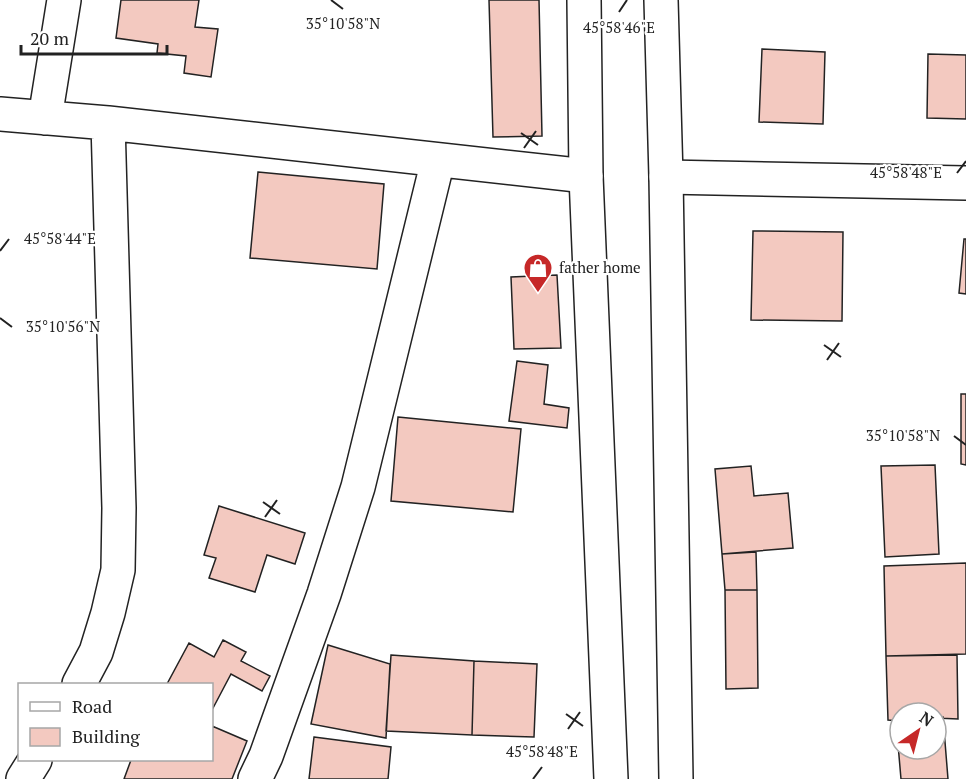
<svg xmlns="http://www.w3.org/2000/svg" width="966" height="779" viewBox="0 0 966 779" font-family="'PT Serif',serif">
  <rect width="100%" height="100%" fill="#fff"/>
  <!-- building -->
  <path fill="#f3c9c0" stroke="#222" stroke-width="1.5" d="M 121,0 L 199,0 L 195,27 L 218,29 L 211,77 L 184,73 L 186,56 L 157,53 L 158,44 L 116,38 Z
    M 489,0 L 539,0 L 542,136 L 493,137 Z
    M 762,49 L 825,52 L 823,124 L 759,122 Z
    M 928,54 L 966,55 L 966,119 L 927,118 Z
    M 258,172 L 384,184 L 377,269 L 250,258 Z
    M 753,231 L 843,232 L 842,321 L 751,320 Z
    M 964,239 L 966,239 L 966,294 L 959,293 Z
    M 557,275 L 561,348 L 514,349 L 511,277 Z
    M 517,361 L 548,365 L 544,404 L 569,408 L 567,428 L 509,421 Z
    M 961,394 L 966,394 L 966,465 L 961,464 Z
    M 398,417 L 521,429 L 513,512 L 391,501 Z
    M 935,465 L 939,554 L 885,557 L 881,466 Z
    M 751,466 L 754,496 L 788,493 L 793,548 L 722,554 L 715,469 Z
    M 219,506 L 305,533 L 295,564 L 267,555 L 255,592 L 209,578 L 216,558 L 204,555 Z
    M 756,552 L 757,590 L 725,590 L 722,554 Z
    M 966,563 L 966,654 L 886,656 L 884,566 Z
    M 725,590 L 757,590 L 758,688 L 726,689 Z
    M 223,640 L 246,652 L 241,661 L 270,676 L 262,691 L 231,674 L 212,710 L 212,684 L 167,684 L 189,643 L 214,657 Z
    M 328,645 L 390,664 L 386,738 L 311,724 Z
    M 391,655 L 474,661 L 472,735 L 386,731 Z
    M 957,655 L 958,719 L 936,718 L 936,713 L 900,713 L 900,721 L 888,720 L 886,656 Z
    M 474,661 L 537,664 L 534,737 L 472,735 Z
    M 943,717 L 948,779 L 901,779 L 896,721 L 900,721 L 900,749 L 936,749 L 936,718 Z
    M 212,726 L 247,741 L 232,779 L 124,779 L 131,760 L 212,760 Z
    M 314,737 L 391,747 L 388,779 L 309,779 Z"/>
  <g fill="none" stroke-linecap="round" stroke-linejoin="round">
    <!-- minor casing -->
    <g stroke="#222" stroke-width="36">
      <path id="minor" d="M 0,114 L 108,123 L 586,176
        M 45,118 L 64,0
        M 666,177 L 966,183
        M 79,684 L 96,652 L 108,613 L 118,570 L 119,508 L 108,123
        M 23,779 L 35,760
        M 255,779 L 266,756 L 324,594 L 358,487 L 438,160"/>
    </g>
    <!-- trunk casing -->
    <g stroke="#222" stroke-width="36">
      <path id="trunk" d="M 584,0 L 586,176 L 611,779
        M 661,0 L 666,177 L 676,779"/>
    </g>
    <!-- minor -->
    <use href="#minor" stroke="#fff" stroke-width="33"/>
    <!-- trunk -->
    <use href="#trunk" stroke="#fff" stroke-width="33"/>
  </g>
  <!-- ticks -->
  <path fill="none" stroke="#222" stroke-width="2" d="M 331,0 L 343,9M 619,12 L 627,0M 521,133 L 538,145M 524,148 L 536,131M 957,173 L 966,161M 0,251 L 9,239M 0,318 L 12,327M 824,345 L 841,357M 827,360 L 839,343M 954,436 L 966,445M 263,502 L 280,514M 265,517 L 277,500M 566,714 L 583,726M 568,729 L 580,712M 533,779 L 542,767"/>
  <!-- icons -->
  <defs>
    <g id="shop-pin" transform="scale(1.5)"><path d="M0 17L-7.5 6A9.5 9.5 0 1 1 7.5 6Z" fill="#c62828" stroke="#fff"/><path d="M-5-2.5h2.3a2.7 3.5 0 0 1 5.4 0H5L5.5 6h-11ZM-1.5-2.5h3a1.5 2.3 0 0 0-3 0Z" fill="#fff"/></g>
  </defs>
  <g fill-rule="evenodd">
    <use href="#shop-pin" x="538" y="268"/>
  </g>
  <g text-anchor="middle" stroke-width="4.5" stroke-linejoin="round" paint-order="stroke">
    <!-- poi labels -->
    <g font-size="15" fill="#222" stroke="#fff" text-anchor="start">
      <text x="559" y="273">father home</text>
    </g>
  </g>
  <g font-size="15" text-anchor="middle" fill="#222" stroke="#fff" stroke-width="4.5" stroke-linejoin="round" paint-order="stroke">
    <text x="343" y="29">35°10'58"N</text>
    <text x="619" y="33">45°58'46"E</text>
    <text x="906" y="178">45°58'48"E</text>
    <text x="60" y="244">45°58'44"E</text>
    <text x="63" y="332">35°10'56"N</text>
    <text x="903" y="441">35°10'58"N</text>
    <text x="542" y="757">45°58'48"E</text>
  </g>
  <!-- legend -->
  <rect x="18" y="683" width="195" height="78" fill="#ffffff" stroke="#a7a7a7" stroke-width="1.5"/>
  <rect x="30" y="702" width="30" height="9" fill="#ffffff" stroke="#a7a7a7" stroke-width="1.5"/>
  <text x="72" y="713" font-size="18" fill="#222222">Road</text>
  <rect x="30" y="728" width="30" height="18" fill="#f3c9c0" stroke="#a7a7a7" stroke-width="1.5"/>
  <text x="72" y="743" font-size="18" fill="#222222">Building</text>
  <!-- north arrow -->
  <g transform="translate(918 731) rotate(35)"><circle r="28" fill="#ffffff" stroke="#a7a7a7" stroke-width="1.5"/>
  <path d="M0-4.5L10 22L0 15L-10 22Z" fill="#c62828"/>
  <text y="-9" font-size="16" font-weight="bold" text-anchor="middle" fill="#222222">N</text>
  </g>
  <!-- scale -->
  <path d="M21 45v9h146v-9" fill="none" stroke="#222222" stroke-width="3"/>
  <text x="30" y="45" font-size="18" fill="#222222" stroke="#ffffff" stroke-width="4.5" paint-order="stroke">20 m</text>
</svg>
